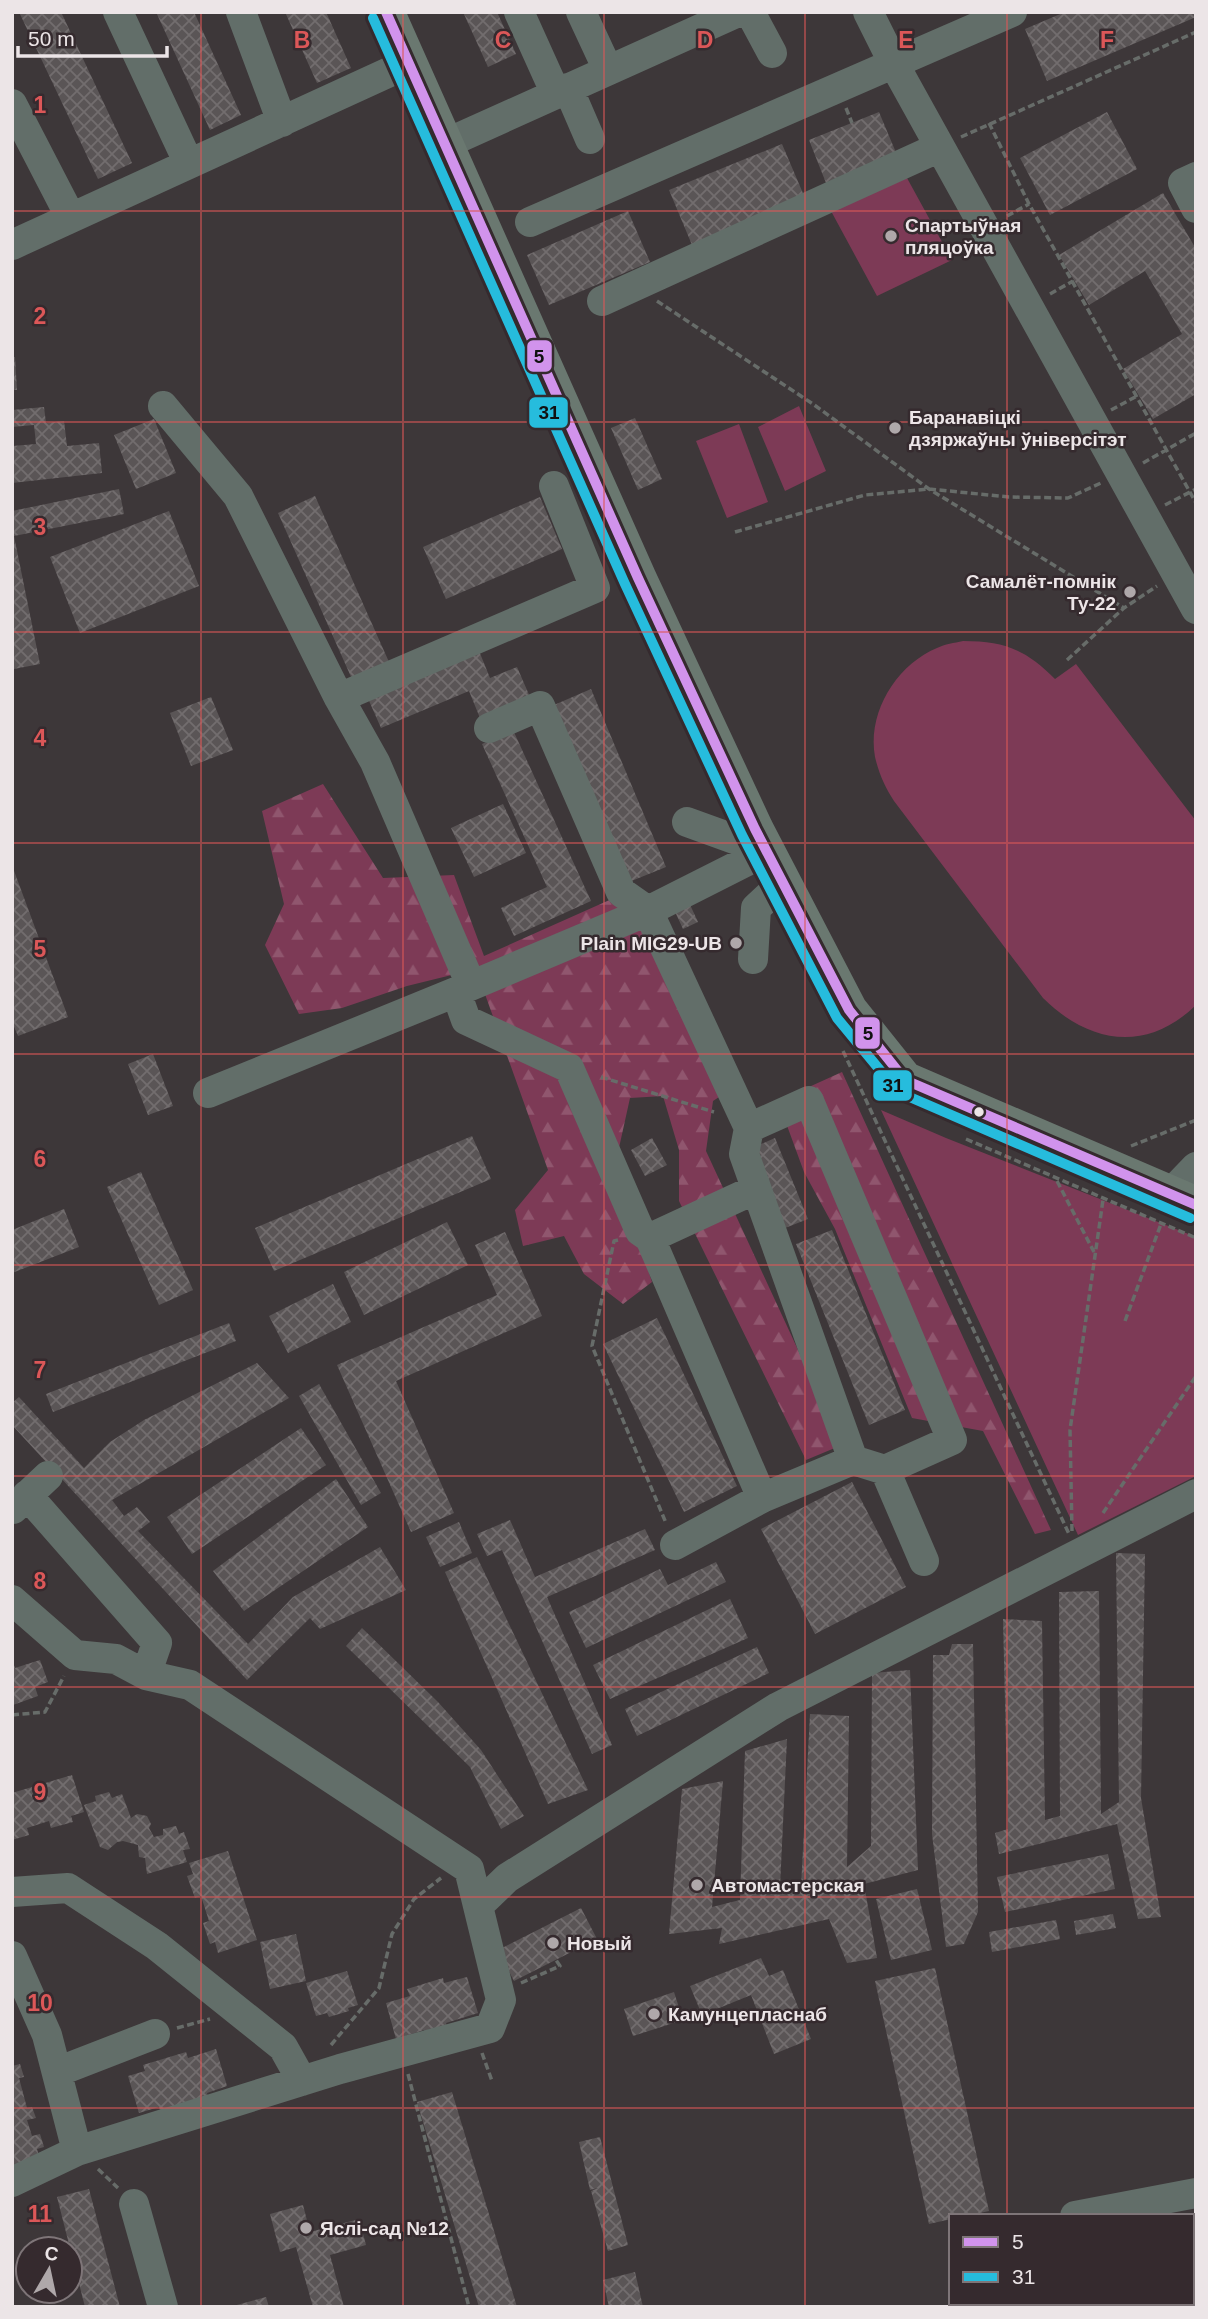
<svg xmlns="http://www.w3.org/2000/svg" width="1208" height="2319" viewBox="0 0 1208 2319" font-family="Arial,sans-serif">
  <defs>
    <pattern id="forest-firs" width="22" height="20" patternUnits="userSpaceOnUse" patternTransform="scale(1.75)"><rect width="22" height="20" fill="#7d3a56"/><path d="M5 1l3.5 6h-7zM16 11l3.5 6h-7z" fill="#90566e"/></pattern>
    <pattern id="building-cross-hatch" width="8" height="8" patternUnits="userSpaceOnUse" patternTransform="scale(1.75)"><rect width="8" height="8" fill="#5a5556"/><path d="M0 0l8 8M0 8l8-8" fill="none" stroke="#726d6e"/></pattern>
  </defs>
  <rect width="100%" height="100%" fill="#3d3739"/>
  <!-- forest -->
  <path fill="url(#forest-firs)" d="M 323,784 L 383,878 L 454,875 L 484,956 L 614,898 L 666,950 L 731,1089 L 713,1101 L 706,1151 L 842,1445 L 806,1460 L 679,1201 L 679,1150 L 663,1096 L 630,1098 L 609,1193 L 643,1254 L 652,1282 L 623,1304 L 584,1274 L 564,1236 L 523,1246 L 515,1210 L 548,1170 L 476,969 L 407,986 L 342,1008 L 299,1014 L 265,945 L 284,904 L 262,811 Z
    M 842,1072 L 1051,1530 L 1035,1534 L 983,1431 L 912,1418 L 835,1229 L 804,1172 L 778,1101 Z"/>
  <!-- green -->
  <path fill="#7d3a56" d="M 907,178 L 952,260 L 877,296 L 831,211 Z
    M 799,406 L 826,471 L 785,491 L 758,427 Z
    M 739,424 L 768,502 L 727,518 L 696,441 Z
    M 963,641 C 1005,641 1026,650 1055,679 L 1076,664 L 1196,821 L 1196,1005 C 1147,1053 1089,1044 1043,998 L 894,801 C 885,787 879,774 875,757 C 867,713 896,665 937,648 C 945,644 954,643 963,641 Z
    M 881,1110 L 946,1138 L 1196,1237 L 1196,1476 L 1078,1535 Z"/>
  <!-- building -->
  <path fill="url(#building-cross-hatch)" d="M 19,12 L 61,12 L 132,163 L 98,179 Z
    M 156,12 L 194,12 L 241,115 L 210,130 Z
    M 285,12 L 326,12 L 351,68 L 317,83 Z
    M 463,12 L 497,12 L 516,54 L 488,67 Z
    M 1065,12 L 1196,12 L 1196,17 L 1047,81 L 1025,29 Z
    M 879,112 L 897,155 L 826,183 L 809,140 Z
    M 1107,112 L 1137,169 L 1050,215 L 1020,158 Z
    M 782,144 L 805,198 L 692,245 L 669,190 Z
    M 1163,193 L 1196,249 L 1196,394 L 1153,419 L 1123,369 L 1182,334 L 1145,271 L 1089,305 L 1059,255 Z
    M 628,211 L 650,262 L 549,305 L 527,255 Z
    M 12,357 L 15,357 L 17,390 L 12,390 Z
    M 44,407 L 46,423 L 64,421 L 67,446 L 99,443 L 102,473 L 12,483 L 12,446 L 36,444 L 34,425 L 12,427 L 12,410 Z
    M 635,418 L 662,479 L 638,490 L 611,428 Z
    M 154,419 L 176,473 L 136,489 L 114,435 Z
    M 119,489 L 124,514 L 14,536 L 40,664 L 14,669 L 12,658 L 12,511 Z
    M 315,496 L 389,662 L 352,679 L 278,513 Z
    M 540,497 L 562,549 L 446,599 L 423,547 Z
    M 169,511 L 199,586 L 80,633 L 50,557 Z
    M 477,646 L 490,678 L 517,667 L 530,697 L 480,718 L 469,691 L 381,728 L 366,694 Z
    M 591,689 L 666,867 L 629,882 L 554,705 Z
    M 211,697 L 233,750 L 191,766 L 170,713 Z
    M 513,730 L 591,901 L 514,936 L 501,908 L 547,887 L 482,744 Z
    M 503,804 L 526,853 L 474,877 L 451,828 Z
    M 13,868 L 68,1017 L 18,1036 L 12,1022 Z
    M 686,896 L 698,922 L 683,929 L 671,903 Z
    M 153,1054 L 173,1106 L 148,1115 L 128,1064 Z
    M 472,1136 L 491,1179 L 274,1271 L 255,1228 Z
    M 652,1138 L 667,1165 L 645,1176 L 631,1150 Z
    M 775,1138 L 808,1219 L 785,1228 L 752,1148 Z
    M 141,1172 L 193,1290 L 159,1305 L 107,1187 Z
    M 64,1209 L 79,1247 L 12,1273 L 12,1230 Z
    M 447,1222 L 468,1265 L 364,1315 L 344,1272 Z
    M 832,1230 L 905,1410 L 869,1425 L 796,1244 Z
    M 505,1232 L 542,1316 L 396,1381 L 454,1513 L 411,1532 L 337,1365 L 497,1295 L 475,1245 Z
    M 333,1284 L 351,1322 L 288,1353 L 269,1316 Z
    M 657,1318 L 737,1486 L 684,1512 L 603,1344 Z
    M 229,1323 L 236,1341 L 53,1412 L 46,1394 Z
    M 257,1363 L 289,1398 L 112,1500 L 124,1516 L 137,1507 L 150,1522 L 138,1531 L 248,1644 L 293,1597 L 380,1547 L 406,1590 L 320,1629 L 310,1618 L 247,1680 L 12,1425 L 12,1403 L 19,1397 L 84,1468 L 110,1442 L 144,1420 Z
    M 319,1384 L 381,1493 L 361,1505 L 299,1396 Z
    M 301,1428 L 326,1465 L 192,1554 L 167,1517 Z
    M 336,1479 L 368,1527 L 244,1611 L 213,1571 Z
    M 852,1482 L 906,1587 L 815,1634 L 761,1529 Z
    M 510,1520 L 535,1577 L 645,1529 L 655,1550 L 547,1597 L 612,1745 L 592,1754 L 502,1550 L 487,1556 L 477,1534 Z
    M 459,1522 L 472,1553 L 440,1567 L 426,1537 Z
    M 1116,1553 L 1145,1554 L 1141,1798 L 1161,1917 L 1138,1919 L 1117,1824 L 999,1854 L 995,1833 L 1008,1829 L 1003,1619 L 1042,1621 L 1045,1820 L 1060,1816 L 1059,1592 L 1099,1591 L 1101,1814 L 1119,1802 Z
    M 477,1557 L 588,1790 L 548,1804 L 445,1572 Z
    M 716,1562 L 726,1582 L 586,1648 L 569,1612 L 660,1569 L 668,1585 Z
    M 730,1599 L 748,1638 L 610,1699 L 593,1665 Z
    M 362,1628 L 438,1702 L 481,1750 L 524,1816 L 501,1829 L 470,1767 L 346,1646 Z
    M 952,1644 L 973,1644 L 978,1912 L 964,1944 L 946,1947 L 932,1834 L 933,1655 L 949,1655 Z
    M 757,1647 L 769,1673 L 637,1736 L 625,1709 Z
    M 12,1660 L 15,1668 L 40,1660 L 48,1682 L 35,1687 L 38,1696 L 13,1705 Z
    M 910,1670 L 918,1870 L 864,1884 L 877,1958 L 847,1963 L 829,1919 L 719,1944 L 722,1928 L 669,1934 L 682,1789 L 723,1781 L 712,1907 L 740,1900 L 745,1751 L 787,1739 L 780,1887 L 801,1887 L 810,1714 L 849,1716 L 847,1867 L 871,1846 L 872,1673 Z
    M 72,1775 L 84,1812 L 71,1816 L 73,1822 L 51,1828 L 49,1821 L 27,1828 L 29,1835 L 12,1840 L 12,1793 Z
    M 109,1792 L 112,1798 L 122,1794 L 131,1818 L 137,1814 L 147,1816 L 151,1824 L 149,1828 L 154,1837 L 163,1835 L 163,1829 L 176,1826 L 179,1834 L 184,1832 L 190,1849 L 183,1850 L 187,1862 L 147,1874 L 145,1858 L 139,1857 L 138,1845 L 123,1841 L 117,1842 L 108,1850 L 100,1847 L 84,1805 L 96,1801 L 95,1796 Z
    M 228,1851 L 257,1940 L 218,1953 L 215,1942 L 210,1944 L 203,1923 L 209,1921 L 201,1896 L 195,1898 L 187,1876 L 193,1874 L 189,1863 Z
    M 1108,1854 L 1115,1889 L 1005,1912 L 997,1877 Z
    M 917,1889 L 932,1950 L 891,1960 L 876,1899 Z
    M 581,1908 L 597,1939 L 514,1981 L 498,1950 Z
    M 1113,1914 L 1116,1928 L 1076,1935 L 1074,1921 Z
    M 1056,1920 L 1060,1939 L 992,1952 L 989,1932 Z
    M 296,1934 L 306,1981 L 270,1989 L 260,1942 Z
    M 761,1958 L 769,1976 L 783,1970 L 811,2039 L 774,2054 L 751,1995 L 702,2015 L 690,1986 Z
    M 935,1968 L 989,2211 L 966,2216 L 951,2216 L 951,2219 L 929,2224 L 875,1981 Z
    M 347,1971 L 358,2005 L 348,2008 L 349,2011 L 329,2017 L 327,2013 L 316,2016 L 306,1983 Z
    M 467,1977 L 478,2013 L 446,2023 L 449,2031 L 426,2038 L 424,2030 L 396,2039 L 386,2003 L 410,1996 L 407,1989 L 443,1978 L 444,1983 Z
    M 674,1992 L 683,2020 L 633,2036 L 624,2009 Z
    M 216,2049 L 227,2086 L 207,2093 L 209,2100 L 162,2115 L 159,2107 L 139,2113 L 128,2076 L 145,2071 L 143,2065 L 186,2052 L 188,2058 Z
    M 20,2064 L 24,2077 L 19,2078 L 27,2108 L 32,2107 L 36,2118 L 27,2120 L 32,2136 L 40,2134 L 44,2147 L 37,2149 L 42,2166 L 12,2175 L 12,2066 Z
    M 452,2092 L 517,2307 L 479,2307 L 417,2102 Z
    M 600,2137 L 628,2245 L 608,2251 L 591,2191 L 598,2188 L 590,2190 L 579,2142 Z
    M 89,2189 L 120,2307 L 85,2307 L 57,2197 Z
    M 303,2205 L 310,2232 L 359,2219 L 366,2245 L 330,2255 L 344,2307 L 313,2307 L 296,2247 L 280,2252 L 270,2214 Z
    M 635,2272 L 643,2307 L 609,2307 L 603,2280 Z
    M 266,2297 L 269,2307 L 233,2307 L 233,2306 Z"/>
  <g fill="none" stroke-linecap="round" stroke-linejoin="round">
    <!-- path -->
    <path stroke="#676c69" stroke-width="3.5" stroke-dasharray="7 3.5" stroke-linecap="butt" d="M 846,108 L 852,123
      M 989,123 L 1029,204 L 1196,503
      M 961,137 L 1196,32
      M 1007,216 L 1029,204
      M 1050,294 L 1073,281
      M 657,301 L 813,404 L 929,489 L 1124,608
      M 1111,410 L 1137,396
      M 1143,463 L 1196,433
      M 1165,505 L 1196,489
      M 735,532 L 865,495 L 929,489 L 1009,497 L 1068,498 L 1101,483
      M 1067,660 L 1124,608 L 1157,586
      M 843,1051 L 1069,1534
      M 601,1077 L 714,1112
      M 966,1139 L 1196,1238
      M 1131,1146 L 1196,1120
      M 1057,1181 L 1094,1252
      M 618,1240 L 614,1241 L 592,1346 L 666,1523
      M 1125,1321 L 1161,1224
      M 1103,1513 L 1196,1376
      M 1194,1530 L 1196,1530
      M 1072,1531 L 1070,1430 L 1103,1200
      M 12,1715 L 45,1712 L 64,1676
      M 521,1983 L 560,1966 L 556,1960
      M 177,2028 L 210,2019
      M 331,2045 L 379,1988 L 392,1934 L 414,1899 L 441,1878
      M 482,2053 L 492,2081
      M 408,2074 L 469,2307
      M 98,2169 L 118,2188"/>
    <!-- minor -->
    <path stroke="#626e69" stroke-width="30" d="M 118,12 L 189,164
      M 241,12 L 282,122
      M 519,12 L 556,94
      M 581,12 L 608,70
      M 750,12 L 772,53
      M 868,12 L 894,64 L 1196,609
      M 568,88 L 590,139
      M 12,104 L 71,218
      M 445,144 L 738,12
      M 1196,177 L 1183,183 L 1196,208
      M 530,222 L 1012,12
      M 12,245 L 409,63
      M 602,301 L 940,147
      M 163,406 L 238,496 L 339,698
      M 489,728 L 540,706 L 621,892 L 648,911 L 767,851 L 687,822
      M 753,959 L 756,908 L 784,882
      M 471,985 L 375,762 L 339,698 L 595,588 L 554,486
      M 208,1093 L 456,992
      M 749,1128 L 809,1101 L 952,1440 L 885,1470 L 924,1561
      M 1170,1194 L 1196,1167
      M 650,1238 L 756,1189
      M 27,1495 L 157,1643 L 146,1675
      M 762,1498 L 650,1238 L 640,1231 L 569,1068 L 466,1020 L 456,992 L 648,911 L 749,1128 L 744,1154 L 853,1460 L 885,1470
      M 13,1509 L 48,1476
      M 675,1545 L 762,1498 L 853,1460
      M 12,1600 L 75,1655 L 116,1659 L 146,1675 L 190,1685 L 469,1869 L 478,1906
      M 12,1892 L 68,1888 L 157,1946 L 283,2047 L 302,2081
      M 12,1956 L 47,2035 L 77,2151
      M 57,2072 L 155,2034
      M 12,2182 L 77,2151 L 340,2069 L 490,2028 L 501,2000 L 478,1906 L 507,1878 L 778,1707 L 1196,1494
      M 134,2204 L 163,2307
      M 1075,2216 L 1196,2193"/>
    <!-- major -->
    <path stroke="#6a7870" stroke-width="37" d="M 386,12 L 638,578 L 755,829 L 849,1010 L 905,1080 L 1196,1205"/>
    <!-- bus-1 casing -->
    <g stroke="#352a2e" stroke-width="16">
      <path id="bus-1" d="M 386,12 L 638,578 L 755,829 L 849,1010 L 905,1080 L 1196,1205"/>
    </g>
    <!-- bus-2 casing -->
    <g stroke="#352a2e" stroke-width="16">
      <path id="bus-2" d="M 373,18 L 625,584 L 742,835 L 837,1018 L 898,1092 L 1190,1218"/>
    </g>
    <!-- bus-1 -->
    <use href="#bus-1" stroke="#d193ec" stroke-width="10"/>
    <!-- bus-2 -->
    <use href="#bus-2" stroke="#26bcdd" stroke-width="10"/>
  </g>
  <!-- grid -->
  <path fill="none" stroke="#dc5758" stroke-width="2" stroke-opacity="0.55" d="M 201,12 L 201,2307M 403,12 L 403,2307M 604,12 L 604,2307M 805,12 L 805,2307M 1007,12 L 1007,2216M 12,211 L 1196,211M 12,422 L 1196,422M 12,632 L 1196,632M 12,843 L 1196,843M 12,1054 L 1196,1054M 12,1265 L 1196,1265M 12,1476 L 1196,1476M 12,1687 L 1196,1687M 12,1897 L 1196,1897M 12,2108 L 1196,2108M 1007,2303 L 1007,2307"/>
  <!-- markers -->
  <g fill="#afa8aa" stroke="#352a2e" stroke-width="2.5">
    <circle cx="891" cy="236" r="7"/>
    <circle cx="895" cy="428" r="7"/>
    <circle cx="1130" cy="592" r="7"/>
    <circle cx="736" cy="943" r="7"/>
    <circle cx="697" cy="1885" r="7"/>
    <circle cx="553" cy="1943" r="7"/>
    <circle cx="654" cy="2014" r="7"/>
    <circle cx="306" cy="2228" r="7"/>
  </g>
  <circle fill="#ece5e7" stroke="#352a2e" stroke-width="2.5" cx="979" cy="1112" r="6"/>
  <g text-anchor="middle" stroke-width="5" stroke-linejoin="round" paint-order="stroke">
    <!-- poi labels -->
    <g font-size="19" font-weight="bold" fill="#ece5e7" stroke="#352a2e" text-anchor="start">
      <text x="905" y="232">Спартыўная<tspan x="905" dy="22">пляцоўка</tspan></text>
      <text x="909" y="424">Баранавіцкі<tspan x="909" dy="22">дзяржаўны ўніверсітэт</tspan></text>
      <text x="1116" y="588" text-anchor="end">Самалёт-помнік<tspan x="1116" dy="22">Ту-22</tspan></text>
      <text x="722" y="950" text-anchor="end">Plain MIG29-UB</text>
      <text x="711" y="1892">Автомастерская</text>
      <text x="567" y="1950">Новый</text>
      <text x="668" y="2021">Камунцепласнаб</text>
      <text x="320" y="2235">Яслі-сад №12</text>
    </g>
  </g>
  <g font-size="23" text-anchor="middle" font-weight="bold" fill="#dc5758" stroke="#352a2e" stroke-width="5" stroke-linejoin="round" paint-order="stroke">
    <text x="302" y="48">B</text>
    <text x="503" y="48">C</text>
    <text x="705" y="48">D</text>
    <text x="906" y="48">E</text>
    <text x="1107" y="48">F</text>
    <text x="40" y="113">1</text>
    <text x="40" y="324">2</text>
    <text x="40" y="535">3</text>
    <text x="40" y="746">4</text>
    <text x="40" y="957">5</text>
    <text x="40" y="1167">6</text>
    <text x="40" y="1378">7</text>
    <text x="40" y="1589">8</text>
    <text x="40" y="1800">9</text>
    <text x="40" y="2011">10</text>
    <text x="40" y="2222">11</text>
  </g>
  <g stroke="#352a2e" stroke-width="2.5">
    <rect x="526" y="339" width="27" height="34" rx="7" fill="#d193ec"/>
    <rect x="528" y="396" width="41" height="33" rx="7" fill="#26bcdd"/>
    <rect x="854" y="1016" width="27" height="34" rx="7" fill="#d193ec"/>
    <rect x="872" y="1069" width="41" height="33" rx="7" fill="#26bcdd"/>
  </g>
  <g font-size="19" text-anchor="middle" font-weight="bold" fill="#111">
    <text x="539" y="363">5</text>
    <text x="549" y="419">31</text>
    <text x="868" y="1040">5</text>
    <text x="893" y="1092">31</text>
  </g>
  <!-- border -->
  <rect width="1208" height="2319" fill="none" stroke="#ece5e7" stroke-width="28"/>
  <!-- legend -->
  <rect x="949" y="2214" width="245" height="91" fill="#352a2e" stroke="#7e7578" stroke-width="2"/>
  <rect x="963" y="2237" width="35" height="10" fill="#d193ec" stroke="#7e7578" stroke-width="2"/>
  <text x="1012" y="2249" font-size="21" fill="#ece5e7">5</text>
  <rect x="963" y="2272" width="35" height="10" fill="#26bcdd" stroke="#7e7578" stroke-width="2"/>
  <text x="1012" y="2284" font-size="21" fill="#ece5e7">31</text>
  <!-- north arrow -->
  <g transform="translate(49 2270) rotate(9)"><circle r="33" fill="#352a2e" stroke="#7e7578" stroke-width="2"/>
  <path d="M0-5L12 26L0 18L-12 26Z" fill="#afa8aa"/>
  <text y="-10" font-size="19" font-weight="bold" text-anchor="middle" fill="#ece5e7">С</text>
  </g>
  <!-- scale -->
  <path d="M18 46v10h149v-10" fill="none" stroke="#ece5e7" stroke-width="3.5"/>
  <text x="28" y="46" font-size="21" fill="#ece5e7" stroke="#352a2e" stroke-width="5" paint-order="stroke">50 m</text>
</svg>
